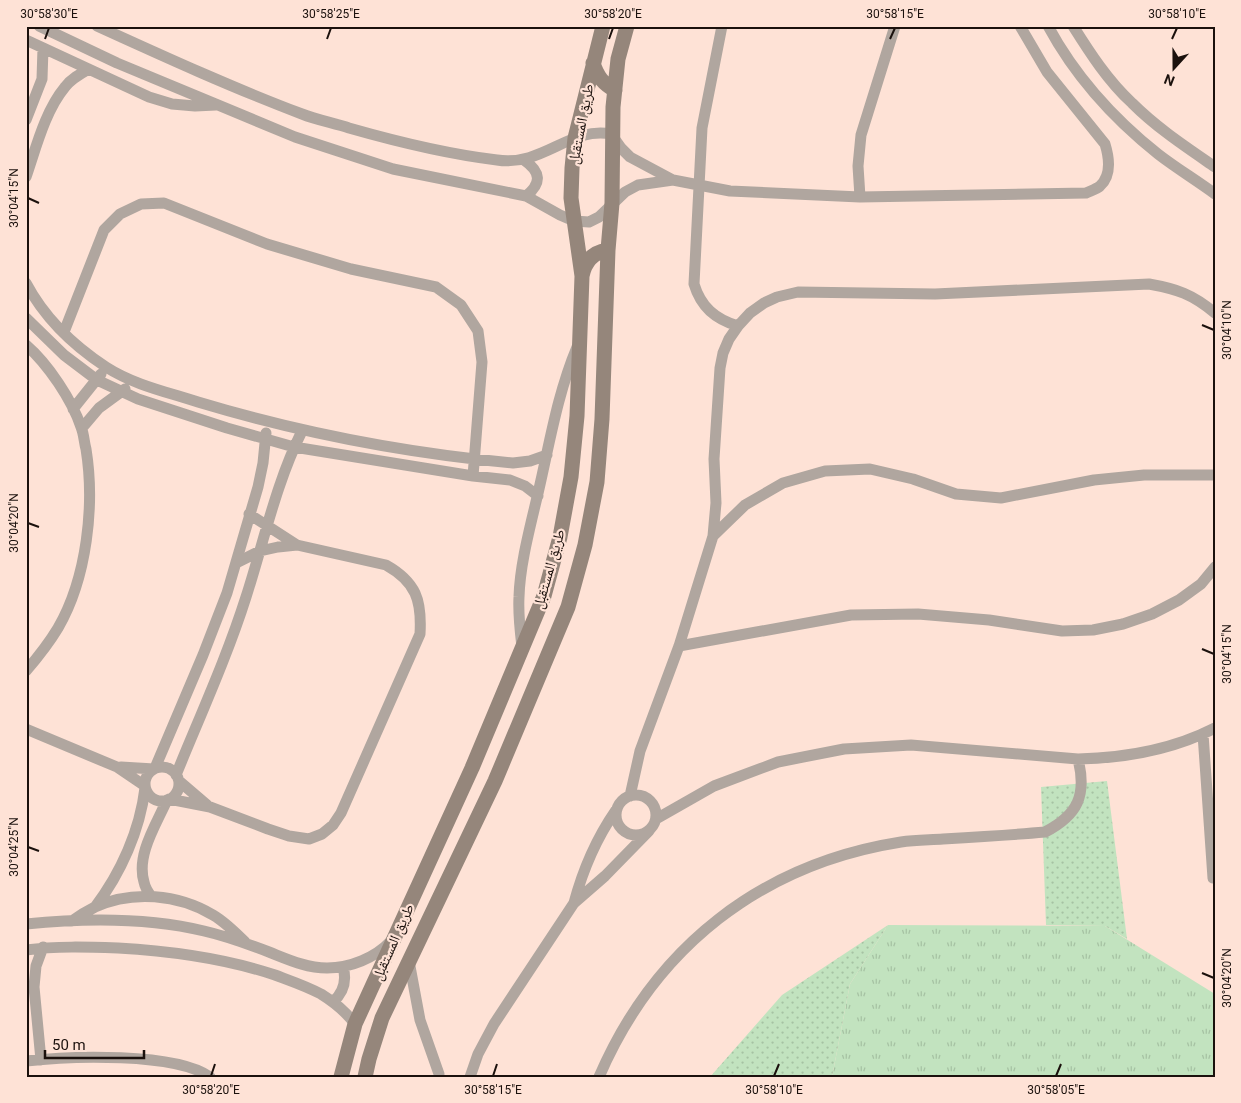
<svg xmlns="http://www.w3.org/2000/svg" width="1241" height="1103" viewBox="0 0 1241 1103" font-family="Roboto,'Noto Naskh Arabic',sans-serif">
  <defs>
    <pattern id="grass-tufts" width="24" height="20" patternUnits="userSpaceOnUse" patternTransform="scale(1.25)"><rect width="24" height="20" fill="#c2e3bf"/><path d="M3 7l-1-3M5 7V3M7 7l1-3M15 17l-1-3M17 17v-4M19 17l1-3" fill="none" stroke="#a6c2a3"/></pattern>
    <pattern id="park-dots" width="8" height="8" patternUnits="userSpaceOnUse" patternTransform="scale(1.25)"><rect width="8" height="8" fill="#c2e3bf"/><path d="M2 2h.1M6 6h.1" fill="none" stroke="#a6c2a3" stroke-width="1.8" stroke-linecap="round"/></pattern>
  </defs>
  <rect width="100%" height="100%" fill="#fee2d6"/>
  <!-- grass -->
  <path fill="url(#grass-tufts)" d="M 888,925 L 1105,926 L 1215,994 L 1215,1077 L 832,1077 L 850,984 Z"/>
  <!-- park -->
  <path fill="url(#park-dots)" d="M 1107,781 L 1127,939 L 1105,926 L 1046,925 L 1041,787 Z
    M 888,925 L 850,984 L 832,1077 L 710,1077 L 782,995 Z"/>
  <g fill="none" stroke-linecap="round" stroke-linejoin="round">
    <!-- street -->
    <path stroke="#b0a69f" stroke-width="11" d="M 39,26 L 117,63 L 295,137 L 393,169 L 526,196 L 560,215 L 574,221 L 589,222 L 599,217 L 625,192 L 638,185 L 673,180
      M 97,26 C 165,57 233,88 302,114 C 317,120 334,123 349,128 C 398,142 447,154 497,160 C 543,167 570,126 611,134 L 621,148 L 630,157 L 673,180 L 730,191 L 860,197 L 1086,193 C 1090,191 1097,189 1100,186 C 1112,175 1109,157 1105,144 L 1047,72 L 1020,26
      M 722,26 L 702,128 L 694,284 C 701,307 715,319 738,326
      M 1048,26 C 1075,76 1114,119 1158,154 C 1176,168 1196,180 1215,194
      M 1073,26 C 1090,53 1108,81 1132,103 C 1157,128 1186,147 1215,167
      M 26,40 L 149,97 L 172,104 L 195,106 L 216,105
      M 26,120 L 42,79 L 43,48
      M 524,160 C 541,172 542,183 526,196
      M 26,177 C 36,148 45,111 65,87 C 71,79 80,74 89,69
      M 860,197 L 858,166 L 861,135 L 895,26
      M 26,283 C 44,317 74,346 106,367 C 134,385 167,392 198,402 C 301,433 406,453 513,463 L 530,461 L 547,455
      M 26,318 L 64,355 L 97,380 L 138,399 L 227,428 L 294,447 L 473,476 L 510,480 L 525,486 L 538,496
      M 64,332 L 104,230 L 120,214 L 141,204 L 164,203 L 267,244 L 351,269 L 436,287 L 461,305 L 478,331 L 482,362 L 473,476
      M 26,345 C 48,364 72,400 81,427 C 84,434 84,442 86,449 C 95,505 87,578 58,628 C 49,643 38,657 26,671
      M 73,409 L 101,374
      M 82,428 L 99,408 L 125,389
      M 249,514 L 297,545
      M 713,536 L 745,505 L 783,483 L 825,471 L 870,469 L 913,479 L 956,494 L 1001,498 L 1094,480 L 1144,475 L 1215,475
      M 679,646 L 851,615 L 918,614 L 989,620 L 1062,631 L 1093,630 L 1123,624 L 1152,614 L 1179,600 L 1201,584 L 1215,567
      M 522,647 C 520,630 518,614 519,597 C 520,560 533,517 541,480 C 551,435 559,390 577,347
      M 26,729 L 117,767 L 145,786
      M 1203,734 L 1213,878
      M 121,767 L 154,769
      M145 784a17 17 0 1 1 34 0a17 17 0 1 1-34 0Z
      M 155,768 L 203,655 L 227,593 L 258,487 L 263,463 L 266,433
      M 176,775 C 200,716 227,657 246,597 C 264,541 276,483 302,431
      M 179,781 L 207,805
      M616 815a20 20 0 1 1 40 0a20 20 0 1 1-40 0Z
      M 630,796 L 640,751 L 679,646 L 713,536 L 716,503 L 714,459 L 720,368 L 723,353 L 729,339 L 738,326 L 750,313 L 764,303 L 777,297 L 798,292 L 935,294 L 1149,284 C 1177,289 1192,294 1215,313
      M 169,799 L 210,807 L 268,829 L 289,836 L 309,839 L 322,834 L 333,825 L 341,813 L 420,634 C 422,600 416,582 386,565 L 297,545 L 278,547 L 260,551 L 236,563
      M 656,819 L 714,786 L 778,762 L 844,749 L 911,745 L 1078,759 C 1125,758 1172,750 1215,728
      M 151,896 C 148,892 145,887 144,882 C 136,855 156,825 167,800
      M 574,903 C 583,869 596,839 616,810
      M 95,907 C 121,873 140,830 145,788
      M 72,921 C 79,916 87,911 95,907 C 132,890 178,894 213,915 C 225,922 235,932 245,942
      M 26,924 C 85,918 146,917 204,931 C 226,936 248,944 269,952 C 287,959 306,968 327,968 C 350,968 375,958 391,941
      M 26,950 C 56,946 87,947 118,948 C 171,951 224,958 275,975 C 291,981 306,986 321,994 C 334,1002 346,1012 355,1024
      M 409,961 L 420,1020 L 439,1074
      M 333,1002 C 344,992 347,981 343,967
      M 41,1060 L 34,987 L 36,966 L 43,947
      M 26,1061 C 69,1056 175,1052 210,1077
      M 470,1077 L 478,1054 L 494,1024 L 574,903 L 605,876 L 649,831
      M 599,1077 C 655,947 761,864 901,842 C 915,840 929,840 943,839 C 977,837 1011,835 1045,832 C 1078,815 1087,795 1078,759"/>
    <!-- secondary -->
    <path stroke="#95867b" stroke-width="15" d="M 593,63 C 597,76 603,84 615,90
      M 582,276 C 585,261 593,252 608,250
      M 341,1077 L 355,1024 L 472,768 L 544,596 L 560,537 L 571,477 L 577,416 L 582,276 L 571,198 L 572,168 L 575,138 L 603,26
      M 365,1077 L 369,1059 L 382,1018 L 495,781 L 568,607 L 585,545 L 597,482 L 602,419 L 608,250 L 612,203 L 613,107 L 618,59 L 627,26"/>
  </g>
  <!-- ticks -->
  <path fill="none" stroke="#1b110d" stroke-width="2" d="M 45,39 L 49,28M 327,39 L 331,28M 609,39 L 613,28M 890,39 L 895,28M 1172,39 L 1177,28M 28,198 L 39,203M 1202,325 L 1214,330M 28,523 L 39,527M 1202,649 L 1214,654M 28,847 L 39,851M 1202,973 L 1214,978M 211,1076 L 215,1064M 493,1076 L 497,1064M 774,1076 L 779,1064M 1056,1076 L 1061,1064"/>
  <g text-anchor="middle" stroke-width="4.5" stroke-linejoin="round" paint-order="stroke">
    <!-- street labels -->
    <g font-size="15" fill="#1b110d" stroke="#fee2d6">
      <text transform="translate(581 124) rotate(-79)" y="5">طريق المستقبل</text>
      <text transform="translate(549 569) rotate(-74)" y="5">طريق المستقبل</text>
      <text transform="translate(393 942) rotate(-66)" y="5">طريق المستقبل</text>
    </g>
  </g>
  <!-- border -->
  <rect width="1241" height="1103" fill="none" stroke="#fee2d6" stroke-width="55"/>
  <!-- north arrow -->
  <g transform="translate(1174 68) rotate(201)" stroke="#fee2d6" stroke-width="4" paint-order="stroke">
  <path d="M0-4L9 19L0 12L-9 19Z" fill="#1b110d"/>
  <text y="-8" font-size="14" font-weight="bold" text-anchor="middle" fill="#1b110d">N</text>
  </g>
  <!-- scale -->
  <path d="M45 1050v8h99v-8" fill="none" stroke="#1b110d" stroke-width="2.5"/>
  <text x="52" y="1050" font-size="15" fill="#1b110d" stroke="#fee2d6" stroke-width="4" paint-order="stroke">50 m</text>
  <rect x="28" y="28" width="1186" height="1048" fill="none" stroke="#1b110d" stroke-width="2"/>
  <g font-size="12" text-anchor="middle" fill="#1b110d">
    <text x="49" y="18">30°58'30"E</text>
    <text x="331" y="18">30°58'25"E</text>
    <text x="613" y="18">30°58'20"E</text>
    <text x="895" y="18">30°58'15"E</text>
    <text x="1177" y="18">30°58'10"E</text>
    <text transform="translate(14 198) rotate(-90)" y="4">30°04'15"N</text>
    <text transform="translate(1227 330) rotate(-90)" y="4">30°04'10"N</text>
    <text transform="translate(14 523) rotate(-90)" y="4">30°04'20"N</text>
    <text transform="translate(1227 654) rotate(-90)" y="4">30°04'15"N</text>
    <text transform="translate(14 847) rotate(-90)" y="4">30°04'25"N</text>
    <text transform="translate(1227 978) rotate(-90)" y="4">30°04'20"N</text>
    <text x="211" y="1094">30°58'20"E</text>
    <text x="493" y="1094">30°58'15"E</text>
    <text x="774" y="1094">30°58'10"E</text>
    <text x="1056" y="1094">30°58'05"E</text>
  </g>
</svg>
